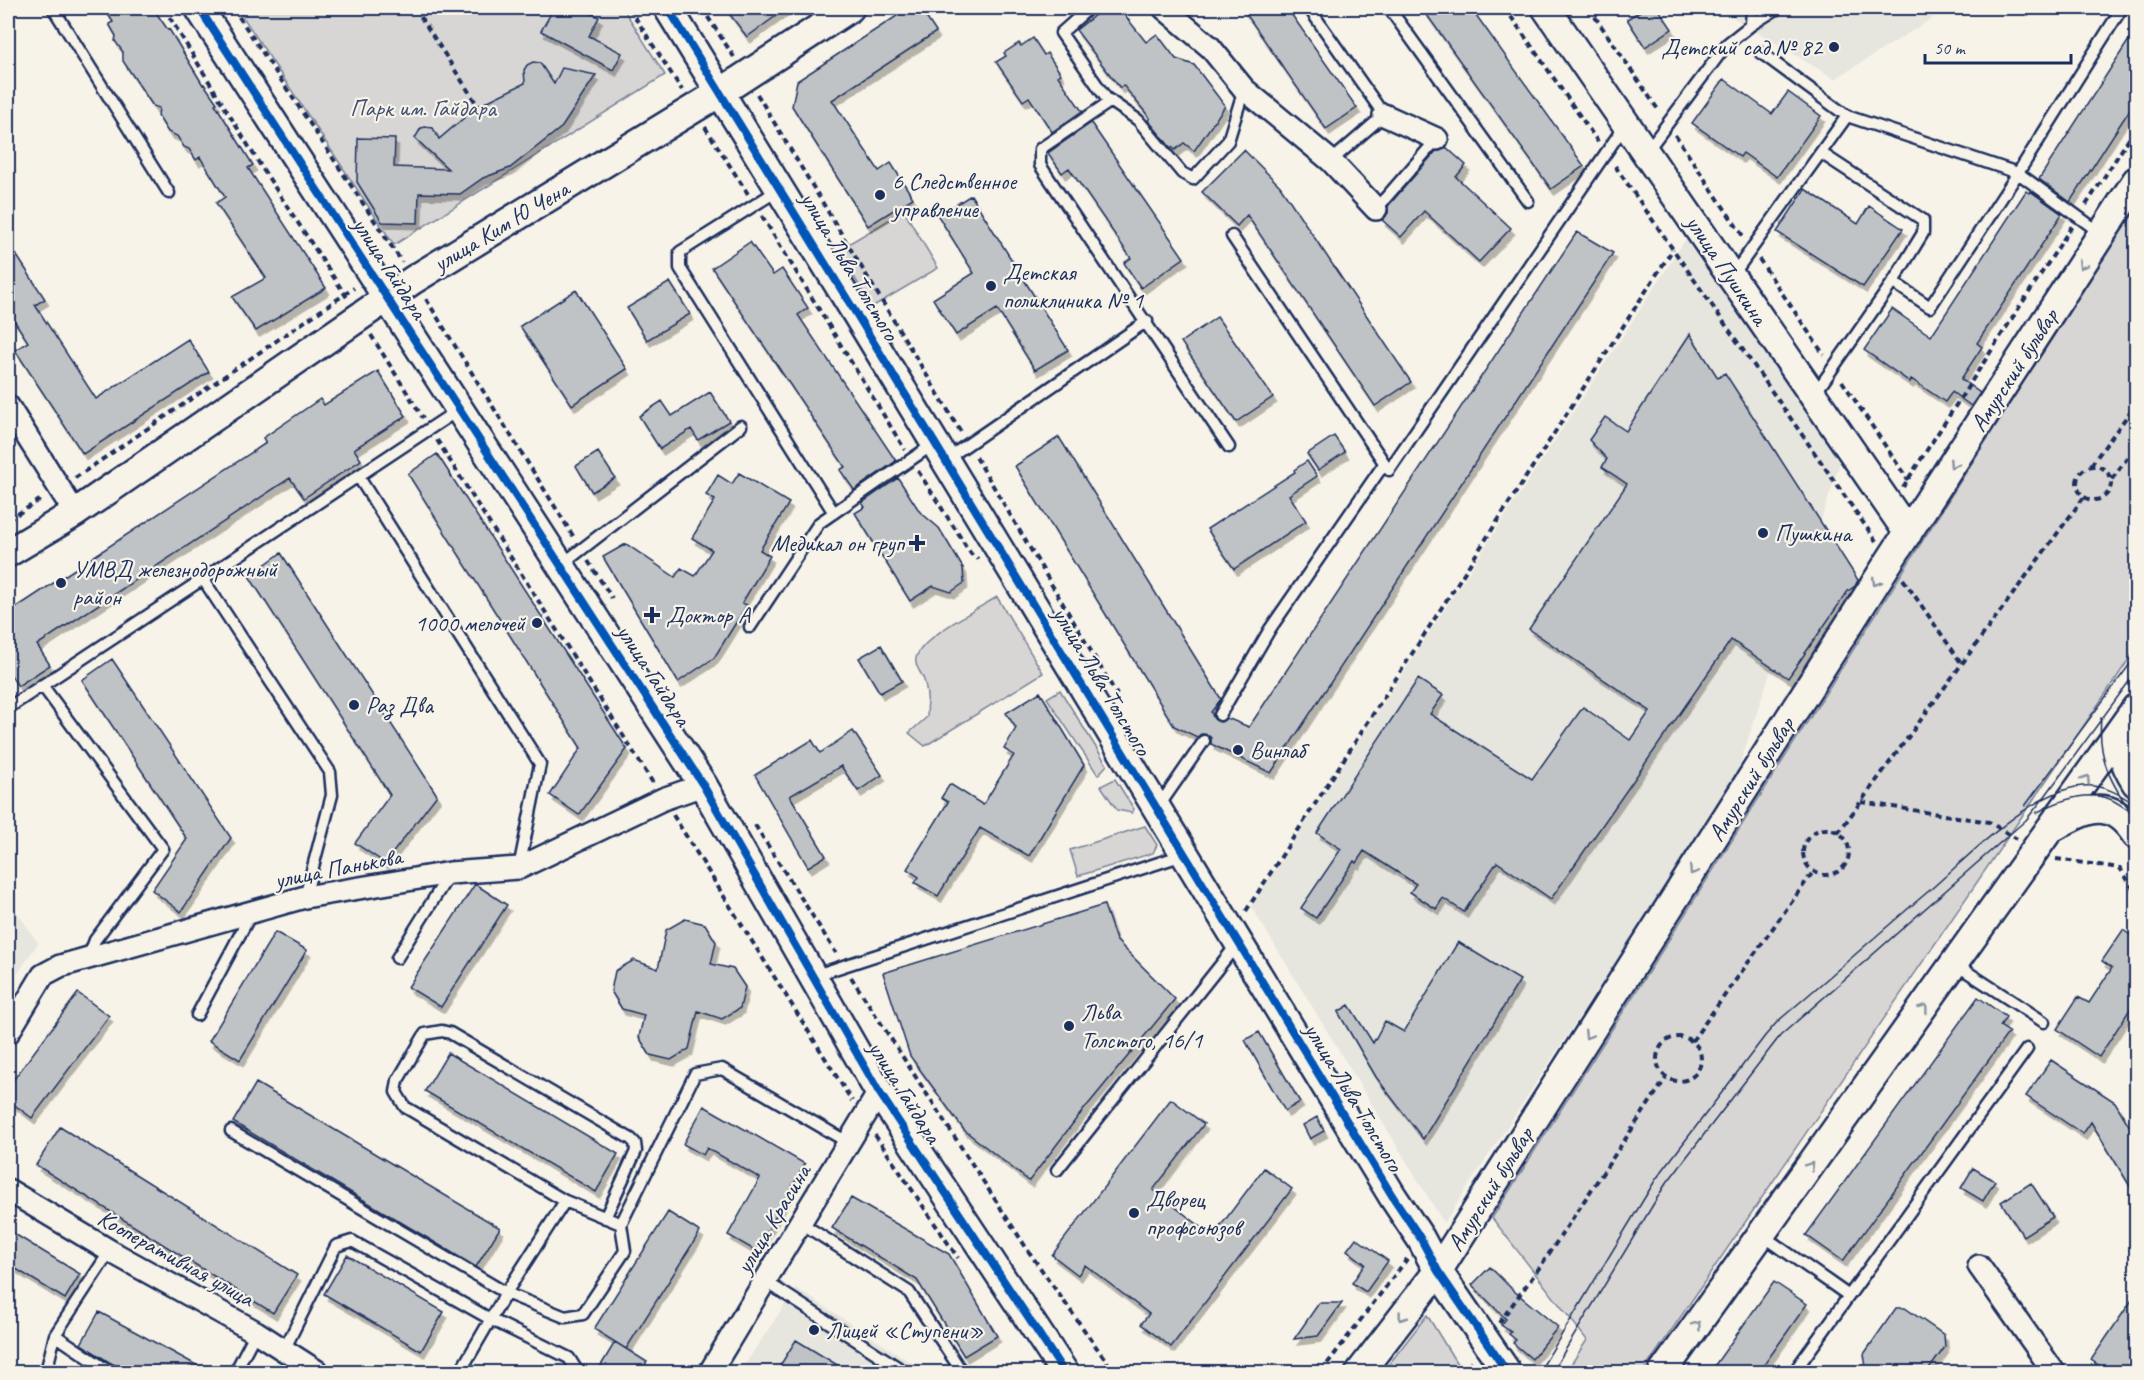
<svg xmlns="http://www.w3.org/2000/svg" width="2144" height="1380" viewBox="0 0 2144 1380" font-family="Caveat,sans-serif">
  <defs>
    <filter id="shadow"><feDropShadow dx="3.5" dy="6" stdDeviation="0" flood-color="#0004"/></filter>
  </defs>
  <rect width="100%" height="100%" fill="#f7f3e8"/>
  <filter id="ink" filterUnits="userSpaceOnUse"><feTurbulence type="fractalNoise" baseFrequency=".0167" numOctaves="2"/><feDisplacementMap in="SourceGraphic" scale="12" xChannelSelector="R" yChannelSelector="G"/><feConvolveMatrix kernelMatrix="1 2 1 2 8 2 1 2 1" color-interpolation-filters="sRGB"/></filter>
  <g filter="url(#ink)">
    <!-- built -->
    <path fill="#e6e5de" d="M 1726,8 L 1949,8 L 1835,79 L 1731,16 Z
      M 1686,239 L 1840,463 L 1734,781 L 1444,1223 L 1251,906 Z
      M 8,899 L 38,943 L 8,988 Z
      M 796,1288 L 926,1372 L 740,1372 Z"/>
    <!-- green -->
    <path fill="#d7d6d4" stroke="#798299" stroke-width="1.5" d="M 237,8 L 623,8 L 665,75 L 394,245 Z
      M 2136,205 L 2136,649 L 1643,1372 L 1566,1372 L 1587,1340 L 1492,1218 Z
      M 904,211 L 938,268 L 872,307 L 838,250 Z
      M 997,597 L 1043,673 L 925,746 L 909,733 L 927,717 C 928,704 928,692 924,680 C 922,674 917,669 916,663 C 911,642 981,607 997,597 Z
      M 1060,690 L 1107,765 L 1098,775 L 1047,698 Z
      M 1115,779 L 1134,809 L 1132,813 L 1117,810 L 1101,786 Z
      M 1145,826 L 1157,845 L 1153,853 L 1078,876 L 1070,850 Z
      M 1427,1315 L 1462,1372 L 1383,1372 Z"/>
    <!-- building -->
    <path fill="#c0c3c5" stroke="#1b2f5e" stroke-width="1.5" filter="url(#shadow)" d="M 104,8 L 153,8 L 168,30 L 169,29 L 203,85 L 204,84 L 217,103 L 215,104 L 253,165 L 248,168 L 326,288 L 256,331 L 232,297 L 266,278 L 216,203 L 225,197 L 200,157 L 196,160 L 189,149 L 184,147 L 177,136 L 168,132 L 158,116 L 159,108 L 153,106 L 123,61 L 123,52 L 115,41 L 116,36 L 109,24 L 113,22 Z
      M 554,8 L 581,8 L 599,17 L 589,36 L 622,53 L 613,70 L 541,31 Z
      M 725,8 L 787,8 L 747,37 Z
      M 909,8 L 920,8 L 936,32 L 832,100 L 879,171 L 891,163 L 913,198 L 868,226 L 792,106 L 797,81 Z
      M 1104,8 L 1119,8 L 1146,42 L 1157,34 L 1176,59 L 1194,65 L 1225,106 L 1194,151 L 1184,143 L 1175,150 L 1172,147 L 1171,148 L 1148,120 L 1150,118 L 1123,85 L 1120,88 L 1076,30 Z
      M 1242,8 L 1287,8 L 1357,108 L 1326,129 Z
      M 1422,8 L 1471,8 L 1584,166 L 1551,189 Z
      M 1645,8 L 1658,8 L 1672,29 L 1645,47 L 1627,19 Z
      M 2136,29 L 2136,100 L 2070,202 L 2039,179 Z
      M 1033,38 L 1044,55 L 1047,53 L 1061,74 L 1058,76 L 1082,111 L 1052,132 L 1029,97 L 1023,101 L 996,62 L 1006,56 L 1004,53 L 1019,43 L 1021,46 Z
      M 533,62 L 540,63 L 554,84 L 562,68 L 596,75 L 562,127 L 510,168 L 483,178 L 460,194 L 419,193 L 418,223 L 382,222 L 357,182 L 358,138 L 395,139 L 394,167 L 448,169 L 415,138 L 421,128 L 426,127 L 433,128 L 439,139 L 478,106 L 525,83 L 524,70 L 527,65 Z
      M 1724,79 L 1772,114 L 1788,92 L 1821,116 L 1777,177 L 1743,153 L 1740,157 L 1692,123 Z
      M 1091,123 L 1184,258 L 1141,288 L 1124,263 L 1131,258 L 1069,168 L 1062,173 L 1048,153 Z
      M 1446,147 L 1466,165 L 1456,177 L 1511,228 L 1479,262 L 1424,211 L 1401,237 L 1382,220 L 1388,213 L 1388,206 L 1436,151 Z
      M 1244,150 L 1280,186 L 1411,382 L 1375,406 L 1247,215 L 1237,226 L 1202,192 Z
      M 1805,189 L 1858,224 L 1869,206 L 1903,229 L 1863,287 L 1777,232 Z
      M 2026,191 L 2029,193 L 2030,191 L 2062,214 L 1977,343 L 1982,347 L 1961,379 L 1980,393 L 1971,406 L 1952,392 L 1945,402 L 1911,379 L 1910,382 L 1864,350 L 1892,309 L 1931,336 Z
      M 971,195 L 1068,350 L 1035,370 L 997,309 L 956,335 L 933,299 L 974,273 L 938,216 Z
      M 1577,232 L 1613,253 L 1271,773 L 1211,744 L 1211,738 L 1208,735 L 1201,734 L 1197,737 L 1174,726 L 1015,466 L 1059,437 L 1221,699 L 1211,712 L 1214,719 L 1221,722 L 1227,718 L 1249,727 Z
      M 8,242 L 45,299 L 35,305 L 96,399 L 188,339 L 209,372 L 83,454 L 15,350 L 28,342 L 8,311 Z
      M 750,242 L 773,275 L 782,269 L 808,308 L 798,315 L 896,461 L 854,490 L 840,470 L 845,467 L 712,268 Z
      M 670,282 L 690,314 L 647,340 L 627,308 Z
      M 576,290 L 627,369 L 572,405 L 520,326 Z
      M 1217,317 L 1273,397 L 1236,422 L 1181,342 Z
      M 1690,334 L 1718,378 L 1725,373 L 1858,580 L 1855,586 L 1848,591 L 1788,678 L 1731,640 L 1551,899 L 1497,862 L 1464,912 L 1443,898 L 1436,909 L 1410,892 L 1416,884 L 1364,851 L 1356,863 L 1354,861 L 1316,918 L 1301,908 L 1341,849 L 1317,833 L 1418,679 L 1443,695 L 1430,714 L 1532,779 L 1583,707 L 1630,740 L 1650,711 L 1529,629 L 1627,484 L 1602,467 L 1607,459 L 1589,440 L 1605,417 L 1626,431 Z
      M 378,371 L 406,416 L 354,449 L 361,460 L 304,498 L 290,478 L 37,645 L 50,665 L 18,686 L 8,671 L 8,613 L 266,443 L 263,438 L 320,399 L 324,405 Z
      M 710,392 L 729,421 L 698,440 L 691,429 L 660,449 L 639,416 L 662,401 L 672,416 Z
      M 1334,436 L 1345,452 L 1318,470 L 1307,454 Z
      M 598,452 L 615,478 L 592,492 L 576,466 Z
      M 437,454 L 627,749 L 579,815 L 550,795 L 581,748 L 408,474 Z
      M 1307,461 L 1317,476 L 1289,495 L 1306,521 L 1234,569 L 1207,529 L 1295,472 L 1294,470 Z
      M 739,473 L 789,503 L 760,550 L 770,556 L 742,603 L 747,605 L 714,658 L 678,682 L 603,557 L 626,544 L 675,577 L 681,568 L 695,576 L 712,550 L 692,538 L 715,500 L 706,495 L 718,475 L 732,484 Z
      M 898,478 L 920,512 L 939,528 L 963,568 L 964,583 L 951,592 L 933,586 L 910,601 L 855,513 L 865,507 L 862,503 Z
      M 281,553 L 437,795 L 385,863 L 355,843 L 390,795 L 249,576 Z
      M 881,645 L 902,681 L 880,693 L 859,658 Z
      M 112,659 L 231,838 L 181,912 L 152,890 L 187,839 L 82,680 Z
      M 1040,692 L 1084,765 L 1029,856 L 980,828 L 938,896 L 915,883 L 919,877 L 907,869 L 948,802 L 941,798 L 950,784 L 983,805 L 1014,755 L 1004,749 L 1016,728 L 1006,713 Z
      M 853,731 L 882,775 L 858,791 L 841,766 L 790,796 L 826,856 L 808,867 L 755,775 L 812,740 L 820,753 Z
      M 475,884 L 507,905 L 441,1007 L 408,987 Z
      M 1104,905 L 1116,940 L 1175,999 L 1077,1118 L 1029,1181 L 964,1130 L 910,1056 L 883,973 Z
      M 685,919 L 705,924 L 716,942 L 711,964 L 733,969 L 745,987 L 740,1008 L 722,1019 L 698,1011 L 689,1049 L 671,1060 L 650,1055 L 639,1037 L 644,1015 L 622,1009 L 611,991 L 615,971 L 634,960 L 658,969 L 666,930 Z
      M 2123,930 L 2136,939 L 2136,1000 L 2099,1057 L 2057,1029 L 2078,997 L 2089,1003 L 2112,968 L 2102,961 Z
      M 275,932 L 307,950 L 240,1060 L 209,1041 Z
      M 1458,942 L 1520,980 L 1423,1139 L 1376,1077 L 1338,1012 L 1349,1005 L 1373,1043 L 1385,1021 L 1404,1032 Z
      M 78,993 L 109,1016 L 32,1118 L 8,1100 L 8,1087 Z
      M 1978,997 L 2006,1017 L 2000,1026 L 2009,1032 L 1843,1261 L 1806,1235 Z
      M 1259,1032 L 1300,1102 L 1285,1111 L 1245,1040 Z
      M 448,1053 L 618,1154 L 596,1192 L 425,1091 Z
      M 2051,1060 L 2115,1102 L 2136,1137 L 2136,1196 L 2091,1122 L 2083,1134 L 2026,1096 Z
      M 256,1083 L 500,1228 L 476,1267 L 233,1122 Z
      M 1171,1099 L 1204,1124 L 1153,1190 L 1213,1236 L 1264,1168 L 1292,1189 L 1171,1347 L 1141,1324 L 1149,1314 L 1085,1265 L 1078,1275 L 1052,1255 Z
      M 704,1106 L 805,1164 L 756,1251 L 728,1235 L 760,1178 L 707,1148 L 703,1155 L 683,1144 Z
      M 1317,1117 L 1324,1131 L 1310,1139 L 1303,1125 Z
      M 60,1127 L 297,1275 L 273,1313 L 36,1165 Z
      M 1973,1168 L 1995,1181 L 1983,1201 L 1961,1188 Z
      M 2031,1183 L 2053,1217 L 2023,1236 L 2001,1202 Z
      M 851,1198 L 949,1254 L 997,1336 L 964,1356 L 917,1280 L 832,1228 Z
      M 668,1212 L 700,1232 L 626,1349 L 594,1329 Z
      M 8,1230 L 80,1274 L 65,1299 L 8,1264 Z
      M 1356,1238 L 1388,1261 L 1366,1292 L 1352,1283 L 1365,1264 L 1347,1250 Z
      M 347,1255 L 444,1312 L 421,1351 L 324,1294 Z
      M 1490,1267 L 1514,1291 L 1558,1327 L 1532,1359 L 1513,1343 L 1516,1340 L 1509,1334 L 1511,1332 L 1501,1325 L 1506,1319 L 1472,1285 Z
      M 1774,1282 L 1807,1304 L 1759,1372 L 1710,1372 Z
      M 2136,1294 L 2136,1372 L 2109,1372 L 2091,1360 Z
      M 1319,1303 L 1342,1303 L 1318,1336 L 1294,1339 Z
      M 1896,1308 L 1905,1308 L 1944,1335 L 1945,1347 L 1927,1372 L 1874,1372 L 1866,1367 L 1864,1354 Z
      M 99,1312 L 209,1372 L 128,1372 L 109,1362 L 81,1344 Z
      M 796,1340 L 849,1372 L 776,1372 Z
      M 615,1342 L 647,1362 L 640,1372 L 597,1372 Z"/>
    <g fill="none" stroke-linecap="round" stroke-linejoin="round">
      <!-- service casing -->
      <g stroke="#1b2f5e" stroke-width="15">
        <path id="service" d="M 53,8 L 169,193
          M 1089,8 L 1061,33 L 1106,98 L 1138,120 L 1182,173 L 1193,179 L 1228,141 L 1244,89
          M 1309,8 L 1384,115 L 1331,161
          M 1389,8 L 1528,201
          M 1751,25 L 1752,8
          M 1111,101 L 1040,149 L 1040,165 L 1229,447
          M 1847,116 L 2018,173 L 1930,307 L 1893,282
          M 1647,151 L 1727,44 L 1751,25 L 1778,8
          M 780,189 L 680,252 L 680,268 L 834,513
          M 1376,209 L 1437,139
          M 2102,234 L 2018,173 L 2122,8
          M 1232,236 L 1389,470 L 1625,125
          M 1732,276 L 1847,116 L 1760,52
          M 1814,395 L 1893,282 L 1923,233 L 1923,220 L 1821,153
          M 945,460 L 1147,321
          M 358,476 L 540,764 L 519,868
          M 560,566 L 741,426
          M 203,579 L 330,772 L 332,795 L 305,897
          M 750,627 L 819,523 L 935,443
          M 42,685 L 163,849 L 95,940 L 88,958
          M 8,708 L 458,410
          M 1220,715 L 1270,629 L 1384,464
          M 1159,806 L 1204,741
          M 397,958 L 450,873
          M 1955,964 L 2044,1022
          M 813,976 L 1183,855
          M 197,1015 L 252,912
          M 231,1131 L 506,1293 L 565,1317 L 583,1314 L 625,1251 L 621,1224
          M 1057,1170 L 1238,943
          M 565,1201 L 405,1107 L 396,1092 L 398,1080 L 425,1034 L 442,1031 L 450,1033 L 631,1139 L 635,1143 L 636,1151 L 605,1218
          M 801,1223 L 909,1292 L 962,1372
          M 1762,1235 L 1849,1296
          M 765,1281 L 905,1372
          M 284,1350 L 336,1246 L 352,1241 L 492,1320 L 569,1358 L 576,1369 L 574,1372
          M 46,1372 L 55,1335
          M 110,1372 L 55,1335 L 110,1251
          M 235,1372 L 256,1332
          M 460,1372 L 506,1293 L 565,1201 L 621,1224 L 695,1074 L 722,1069 L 849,1143
          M 1794,1372 L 2027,1049"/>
      </g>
      <!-- minor casing -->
      <g stroke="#1b2f5e" stroke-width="26">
        <path id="minor" d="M 1164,8 L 1210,47 L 1244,89 L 1331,161 L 1376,209
          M 1384,115 L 1437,139
          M 8,406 L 75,513
          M 8,1033 L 43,975 L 60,966 L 305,897 L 450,873 L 519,868 L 663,799 L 703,785
          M 8,1190 L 110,1251 L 256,1332 L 318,1372
          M 1979,1266 L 2054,1372
          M 710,1372 L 879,1092"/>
      </g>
      <!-- tertiary casing -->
      <g stroke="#1b2f5e" stroke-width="32">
        <path id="tertiary" d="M 199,8 L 703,785 L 879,1092 L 1064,1372
          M 668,8 L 857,315 L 1393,1197 L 1421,1239 L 1438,1271 L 1507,1372
          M 1546,8 L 1908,533
          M 8,553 L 75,513 L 413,280 L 721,92 L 850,8
          M 2130,723 C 2118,748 2122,761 2136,783
          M 2054,827 C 2088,807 2111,797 2136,835
          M 1360,1372 L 1438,1271 L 1890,560 L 2136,181
          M 1663,1372 L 2136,708"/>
      </g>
      <!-- path -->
      <path stroke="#1b2f5e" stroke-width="4" stroke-dasharray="6 4.5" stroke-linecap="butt" d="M 164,8 L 262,168 L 348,299
        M 233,8 L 402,262
        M 415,8 L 478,106
        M 629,8 L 682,90
        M 702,8 L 734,57
        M 1505,8 L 1598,142
        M 1589,8 L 1659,111
        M 757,94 L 961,432
        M 705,127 L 748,194
        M 1675,135 L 1743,236
        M 1615,166 L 1876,541
        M 2086,205 L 2136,128
        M 762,216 L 905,450
        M 1759,259 L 1824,355
        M 426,299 L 575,539
        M 371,335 L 423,418
        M 1842,381 L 1908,480
        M 437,440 L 653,783
        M 976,457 L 1117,695
        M 2091,465 L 2136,404
        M2077 483a17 17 0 1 1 34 0a17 17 0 1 1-34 0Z
        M 918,471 L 971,554 L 978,559
        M 75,478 L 354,288
        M 2112,479 L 2136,446
        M 1903,487 L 2072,226
        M 8,520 L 43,498
        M 588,561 L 612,598
        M 1903,579 L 1962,664
        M 1861,802 L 1989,822 L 2017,839
        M 673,815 L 852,1101
        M 755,825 L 836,953
        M1803 852a23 23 0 1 1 46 0a23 23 0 1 1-46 0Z
        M 1838,833 L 2084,497
        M 2056,859 L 2120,868 L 2136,893
        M 1246,911 L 1673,249
        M 851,977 L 1029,1252 L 1114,1372
        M1657 1059a22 22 0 1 1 44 0a22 22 0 1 1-44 0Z
        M 1692,1041 L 1813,872
        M 875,1135 L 958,1258
        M 1499,1323 L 1542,1264 L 1666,1078
        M 1321,1372 L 1407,1259
        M 1464,1372 L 1472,1361"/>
      <!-- service -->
      <use href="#service" stroke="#f7f3e8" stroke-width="10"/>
      <!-- minor -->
      <use href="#minor" stroke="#f7f3e8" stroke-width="21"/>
      <!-- tertiary -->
      <use href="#tertiary" stroke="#f7f3e8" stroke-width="27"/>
      <!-- tram -->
      <path stroke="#1b2f5e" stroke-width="1.5" d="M 2101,718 C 2097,761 2113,786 2136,820
        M 2025,806 L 2136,656
        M 2036,813 C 2056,802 2083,791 2107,798 C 2114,800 2122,806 2128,810
        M 1539,1372 L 1656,1179 L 1765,1036 L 1778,1021 C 1829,978 1879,933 1930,890 C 1969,856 2029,792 2082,786 C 2103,784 2120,794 2136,805
        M 1552,1372 L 1665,1185 L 1780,1036 L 2026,820 L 2043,799 L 2136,672"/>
      <!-- cycleway casing -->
      <g stroke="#f7f3e8" stroke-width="11">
        <path id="cycleway" d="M 199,8 L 703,785 L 879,1092 L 1064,1372
          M 668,8 L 857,315 L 1393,1197 L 1421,1239 L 1438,1271 L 1507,1372"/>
      </g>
      <!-- cycleway -->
      <use href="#cycleway" stroke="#0057b8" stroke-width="8"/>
    </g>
    <!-- one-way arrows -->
    <defs><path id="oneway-chevron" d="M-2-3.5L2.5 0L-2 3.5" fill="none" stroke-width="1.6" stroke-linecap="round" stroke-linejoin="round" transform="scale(1.5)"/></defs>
    <g stroke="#8991a3">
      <use href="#oneway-chevron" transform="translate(2082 265) rotate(123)"/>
      <use href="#oneway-chevron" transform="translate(1953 464) rotate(123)"/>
      <use href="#oneway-chevron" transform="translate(1876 582) rotate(122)"/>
      <use href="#oneway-chevron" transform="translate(2086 779) rotate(-56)"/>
      <use href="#oneway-chevron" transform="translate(1693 871) rotate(122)"/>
      <use href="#oneway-chevron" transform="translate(1924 1008) rotate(-54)"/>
      <use href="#oneway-chevron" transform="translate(1588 1035) rotate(122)"/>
      <use href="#oneway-chevron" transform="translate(1810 1166) rotate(-54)"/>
      <use href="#oneway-chevron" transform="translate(1402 1317) rotate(127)"/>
      <use href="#oneway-chevron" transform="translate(1697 1325) rotate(-54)"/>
    </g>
  </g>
  <!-- markers -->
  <g fill="#1b2f5e" stroke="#f7f3e8" stroke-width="2">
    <circle cx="1834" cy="47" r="6"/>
    <circle cx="880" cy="195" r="6"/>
    <circle cx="991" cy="286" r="6"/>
    <circle cx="1763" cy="533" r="6"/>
    <path d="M914 534h6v6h6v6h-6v6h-6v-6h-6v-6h6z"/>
    <circle cx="61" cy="583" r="6"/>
    <path d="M649 606h6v6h6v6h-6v6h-6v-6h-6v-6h6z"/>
    <circle cx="537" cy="623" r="6"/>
    <circle cx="354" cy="705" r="6"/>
    <circle cx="1238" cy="750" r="6"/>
    <circle cx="1069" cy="1026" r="6"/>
    <circle cx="1134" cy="1213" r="6"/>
    <circle cx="814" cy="1330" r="6"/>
  </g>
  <g text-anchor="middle" stroke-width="4.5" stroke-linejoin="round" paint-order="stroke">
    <!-- poi labels -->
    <g font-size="24" fill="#1b2f5e" stroke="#f7f3e8" text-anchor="start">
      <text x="1822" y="55" text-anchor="end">Детский сад № 82</text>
      <text x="892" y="189">6 Следственное<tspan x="892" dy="28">управление</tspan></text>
      <text x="1003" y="280">Детская<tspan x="1003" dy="28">поликлиника № 1</tspan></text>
      <text x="1775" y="541">Пушкина</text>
      <text x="904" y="551" text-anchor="end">Медикал он груп</text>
      <text x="73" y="577">УМВД железнодорожный<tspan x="73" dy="28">район</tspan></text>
      <text x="666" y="623">Доктор А</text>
      <text x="525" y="631" text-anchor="end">1000 мелочей</text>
      <text x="366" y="713">Раз Два</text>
      <text x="1250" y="758">Винлаб</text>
      <text x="1081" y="1020">Льва<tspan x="1081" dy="28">Толстого, 16/1</tspan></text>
      <text x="1146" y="1207">Дворец<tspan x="1146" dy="28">профсоюзов</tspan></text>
      <text x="826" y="1338">Лицей «Ступени»</text>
    </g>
    <!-- park labels -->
    <g font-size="24" fill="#415076" stroke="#f7f3e8">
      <text x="423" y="116">Парк им. Гайдара</text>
    </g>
    <!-- street labels -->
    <g font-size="24" fill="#1b2f5e" stroke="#f7f3e8">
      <text transform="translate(501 226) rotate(-31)" y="8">улица Ким Ю Чена</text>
      <text transform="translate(850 266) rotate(59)" y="8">улица Льва Толстого</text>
      <text transform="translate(390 268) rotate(57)" y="8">улица Гайдара</text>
      <text transform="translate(1727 270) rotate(56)" y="8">улица Пушкина</text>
      <text transform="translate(2014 370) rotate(-57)" y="8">Амурский бульвар</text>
      <text transform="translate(654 675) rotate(57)" y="8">улица Гайдара</text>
      <text transform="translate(1102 681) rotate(59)" y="8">улица Льва Толстого</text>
      <text transform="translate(1751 779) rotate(-58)" y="8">Амурский бульвар</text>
      <text transform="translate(338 868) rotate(-11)" y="8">улица Панькова</text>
      <text transform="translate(905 1092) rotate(58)" y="8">улица Гайдара</text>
      <text transform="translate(1354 1097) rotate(59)" y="8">улица Льва Толстого</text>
      <text transform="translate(1490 1189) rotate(-58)" y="8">Амурский бульвар</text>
      <text transform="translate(773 1219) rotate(-59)" y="8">улица Красина</text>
      <text transform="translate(176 1258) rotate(29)" y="8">Кооперативная улица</text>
    </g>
  </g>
  <!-- margin -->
  <rect width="2144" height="1380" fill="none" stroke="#f7f3e8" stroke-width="30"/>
  <rect x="15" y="15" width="2114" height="1350" fill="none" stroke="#1b2f5e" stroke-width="2" filter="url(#ink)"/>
  <!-- scale -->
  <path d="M1925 54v9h146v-9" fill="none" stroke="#1b2f5e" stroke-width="3"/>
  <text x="1934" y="54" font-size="18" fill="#1b2f5e" stroke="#f7f3e8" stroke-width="4.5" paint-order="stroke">50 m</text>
</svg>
